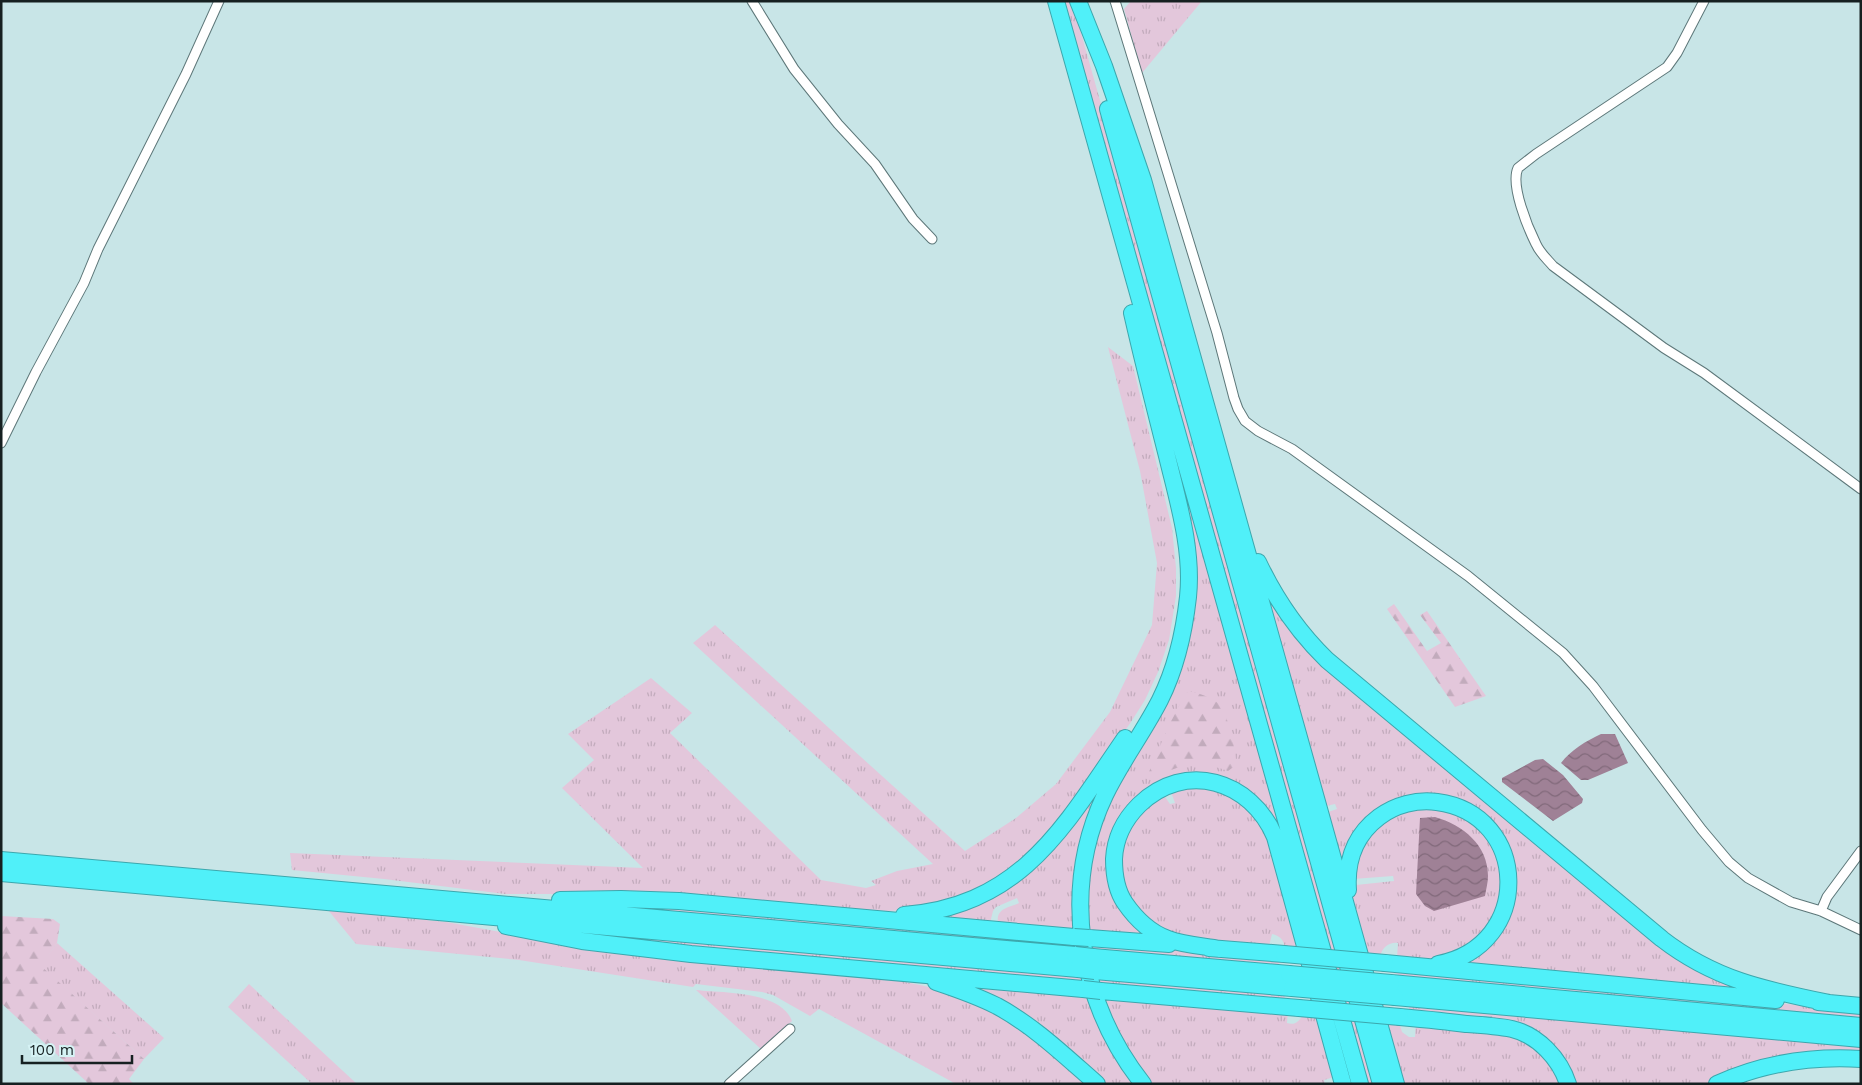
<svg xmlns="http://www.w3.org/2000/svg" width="1862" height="1085" viewBox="0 0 1862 1085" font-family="'Work Sans',sans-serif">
  <defs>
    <pattern id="grass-tufts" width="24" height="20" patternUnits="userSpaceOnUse" patternTransform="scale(1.25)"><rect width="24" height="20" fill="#e3c7db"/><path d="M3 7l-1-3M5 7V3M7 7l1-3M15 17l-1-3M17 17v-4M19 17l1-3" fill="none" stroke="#c2abbc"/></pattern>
    <pattern id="forest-firs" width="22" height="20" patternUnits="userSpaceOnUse" patternTransform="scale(1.25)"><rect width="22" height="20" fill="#e3c7db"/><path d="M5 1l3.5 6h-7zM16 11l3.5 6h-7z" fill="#c2abbc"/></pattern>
    <pattern id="water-waves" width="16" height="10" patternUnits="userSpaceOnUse" patternTransform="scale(1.25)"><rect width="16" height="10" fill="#9f8196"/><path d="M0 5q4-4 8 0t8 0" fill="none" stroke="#81697a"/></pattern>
  </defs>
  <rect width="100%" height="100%" fill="#c8e5e7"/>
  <!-- grass -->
  <path fill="url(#grass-tufts)" d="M 1061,1 L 1072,1 L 1377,1084 L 1363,1084 Z
    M 1131,1 L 1202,1 L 1142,73 L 1124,9 Z
    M 1108,347 L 1133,366 L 1172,528 L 1176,568 L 1176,596 L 1169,640 L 1158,672 L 1145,700 L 1131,722 L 1047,841 L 980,891 L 915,910 L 885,911 L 644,894 L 505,894 L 384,879 L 292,870 L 290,853 L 643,868 L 562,788 L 594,760 L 568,734 L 651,678 L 692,713 L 670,733 L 821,880 L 866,888 L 876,885 L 871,881 L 897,871 L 933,864 L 693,643 L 715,625 L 965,851 L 1016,818 L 1056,784 L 1110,712 L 1152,625 L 1157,563 L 1140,471 Z
    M 1145,348 L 1263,759 L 1281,834 L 1351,1084 L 1346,1084 L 1277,835 L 1214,779 L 1142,798 L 1111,874 L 1157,940 L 1086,932 L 1086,890 L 1098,824 L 1191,611 Z
    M 1259,578 L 1279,610 L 1611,903 L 1757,994 L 1451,966 L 1495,936 L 1507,853 L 1459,804 L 1384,809 L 1343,874 L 1328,812 L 1337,809 L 1335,804 L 1326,806 Z
    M 1118,756 L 1074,888 L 1074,931 L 998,923 C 996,908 1008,908 1019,903 L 1017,898 L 996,907 L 993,911 L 990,923 L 918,917 L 995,891 Z
    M 1202,786 L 1241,801 L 1267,833 L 1301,949 L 1285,947 C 1283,939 1280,936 1272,934 L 1269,946 L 1173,936 L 1142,917 L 1124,888 L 1119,857 L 1131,820 L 1163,794 L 1170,804 L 1175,803 L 1171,792 L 1173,790 Z
    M 1428,806 L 1470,819 L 1497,849 L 1504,896 L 1482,937 L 1441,958 L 1425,960 L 1397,958 L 1398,943 C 1389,942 1383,947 1380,956 L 1368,955 L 1351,892 L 1356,885 L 1394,881 L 1393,876 L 1353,879 L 1363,840 L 1392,815 Z
    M 650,902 L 1285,959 L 1286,963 L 1279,963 L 1278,967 L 855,929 L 584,903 Z
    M 328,910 L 446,922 L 572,945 L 877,977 C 917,984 959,991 995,1011 C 1029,1031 1059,1059 1089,1084 L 956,1084 L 819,1009 L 810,1016 L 773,995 L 762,992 L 696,984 L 693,987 L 519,960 L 356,944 Z
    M 523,927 L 1284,994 L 1285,998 L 1296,1000 L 607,941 Z
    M 57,943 L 164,1038 L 144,1059 L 40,966 Z
    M 1387,967 L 1861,1011 L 1861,1019 L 1398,977 L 1398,974 L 1388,972 Z
    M 249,984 L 357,1084 L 312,1084 L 228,1007 Z
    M 951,984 L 1084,993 L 1134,1084 L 1102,1084 Z
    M 696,990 C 723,993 781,991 792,1021 L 762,1050 Z
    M 1101,994 L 1288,1011 L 1287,1023 C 1296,1026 1300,1020 1304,1013 L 1320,1015 L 1334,1077 L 1324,1080 L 1325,1084 L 1149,1084 L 1123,1046 Z
    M 1409,1005 L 1861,1047 L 1861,1055 L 1714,1080 L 1707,1084 L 1572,1084 L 1543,1041 L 1409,1010 Z
    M 1386,1021 L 1399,1022 L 1402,1032 L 1409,1037 L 1415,1037 L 1416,1023 L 1504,1031 L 1538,1047 L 1563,1084 L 1403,1084 Z"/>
  <!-- forest -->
  <path fill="url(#forest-firs)" d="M 1394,604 L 1427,651 L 1441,643 L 1420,615 L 1427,611 L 1486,696 L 1455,707 L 1387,609 Z
    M 1189,691 C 1199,693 1211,697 1219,704 C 1227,711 1237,753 1236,765 L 1228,771 L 1202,762 L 1185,765 L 1146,779 L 1169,725 L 1185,694 Z
    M 1,916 L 53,919 L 60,924 L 57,943 L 41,966 L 144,1059 L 129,1079 L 134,1084 L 89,1084 L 1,1003 Z"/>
  <!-- water -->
  <path fill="url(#water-waves)" d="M 1601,734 L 1615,734 L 1628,763 L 1588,780 L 1581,780 L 1561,763 C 1571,750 1586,741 1601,734 Z
    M 1543,759 L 1563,775 L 1583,799 L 1582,803 L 1553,821 L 1502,782 L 1502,778 L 1535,760 Z
    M 1435,817 C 1463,825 1488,845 1488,876 C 1488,883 1486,889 1485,896 L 1434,911 L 1425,906 L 1416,894 L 1420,818 Z"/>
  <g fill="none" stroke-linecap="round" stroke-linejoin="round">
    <!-- street casing -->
    <g stroke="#5d7779" stroke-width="11">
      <path id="street" d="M 752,1 L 794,69 L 838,124 L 875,164 L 913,219 L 932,239
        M 1115,1 L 1217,333 L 1234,398 L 1238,409 L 1245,421 L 1258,431 L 1292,449 L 1468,576 L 1563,653 L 1593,686 L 1702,830 L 1729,862 L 1748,878 L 1791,902 L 1821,911 L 1861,930
        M 1704,1 L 1677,53 L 1667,67 L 1536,154 L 1518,168 C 1510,185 1528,228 1536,244 C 1540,253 1547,259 1553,266 L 1664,348 L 1704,373 L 1861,489
        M 1,443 L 36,372 L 84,283 L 98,249 L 186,74 L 219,1
        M 1821,911 L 1827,897 L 1861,851
        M 729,1084 L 790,1029"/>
    </g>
    <!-- highway casing -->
    <g stroke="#3ca7ad" stroke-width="18">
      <path id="highway" d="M 1056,1 L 1360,1084
        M 1078,1 L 1104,66 L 1143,180 L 1396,1084
        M 1108,109 L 1381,1084
        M 1132,313 C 1143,361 1155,409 1167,456 C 1178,502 1193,550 1188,597 C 1184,633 1176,668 1160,700 C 1143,733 1121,762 1105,795 C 1060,890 1079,1003 1143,1084
        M 1258,562 C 1276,600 1297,631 1327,660 L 1662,939 C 1715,980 1766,990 1829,1003
        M 1,860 L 1075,955
        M 1,873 L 1078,969
        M 1348,890 C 1346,861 1355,835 1379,817 C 1395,805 1417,799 1437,802 C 1530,814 1534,946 1438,964
        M 560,900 L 621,899 L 679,901 L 1074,937
        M 904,915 C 1022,906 1065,825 1125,738
        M 506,926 L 582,941 L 691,954 L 1083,989
        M 1089,938 L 1169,944
        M 1209,948 L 1284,954
        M 1220,949 C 1203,946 1184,945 1168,939 C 1149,932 1136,919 1125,903 C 1116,890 1114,874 1114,859 C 1115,838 1124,820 1139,805 C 1185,760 1251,780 1275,837 L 1343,1084
        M 1093,957 L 1289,974
        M 1385,963 L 1776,1000
        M 1095,971 L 1292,988
        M 936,982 C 957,989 977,996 997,1006 C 1034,1026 1065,1056 1097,1084
        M 1391,983 L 1861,1026
        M 1101,991 L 1299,1008
        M 1395,997 L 1861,1039
        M 1818,1002 L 1861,1006
        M 1400,1017 C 1422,1019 1444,1021 1466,1024 C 1481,1025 1497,1026 1512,1029 C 1538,1035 1560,1059 1568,1084
        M 1717,1084 C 1763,1063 1811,1056 1861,1059"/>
    </g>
    <!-- street -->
    <use href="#street" stroke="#fff" stroke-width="9"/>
    <!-- highway -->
    <use href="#highway" stroke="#50f0f9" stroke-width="16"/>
    <!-- highway-bridge casing -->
    <g stroke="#3ca7ad" stroke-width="18" stroke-linecap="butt">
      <path id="highway-bridge" d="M 1074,937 L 1089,938
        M 1284,954 L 1385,963
        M 1075,955 L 1093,957
        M 1078,969 L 1095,971
        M 1289,974 L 1391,983
        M 1292,988 L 1395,997
        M 1083,989 L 1101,991
        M 1299,1008 L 1400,1017"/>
    </g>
    <!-- highway-bridge -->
    <use href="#highway-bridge" stroke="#50f0f9" stroke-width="16"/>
  </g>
  <!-- border -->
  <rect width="1862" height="1085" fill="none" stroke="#162021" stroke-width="5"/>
  <!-- scale -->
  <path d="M22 1055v8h110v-8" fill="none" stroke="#162021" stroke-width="2.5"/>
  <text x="30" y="1055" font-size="15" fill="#162021" stroke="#d5f2f4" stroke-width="4" paint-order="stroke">100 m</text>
</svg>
